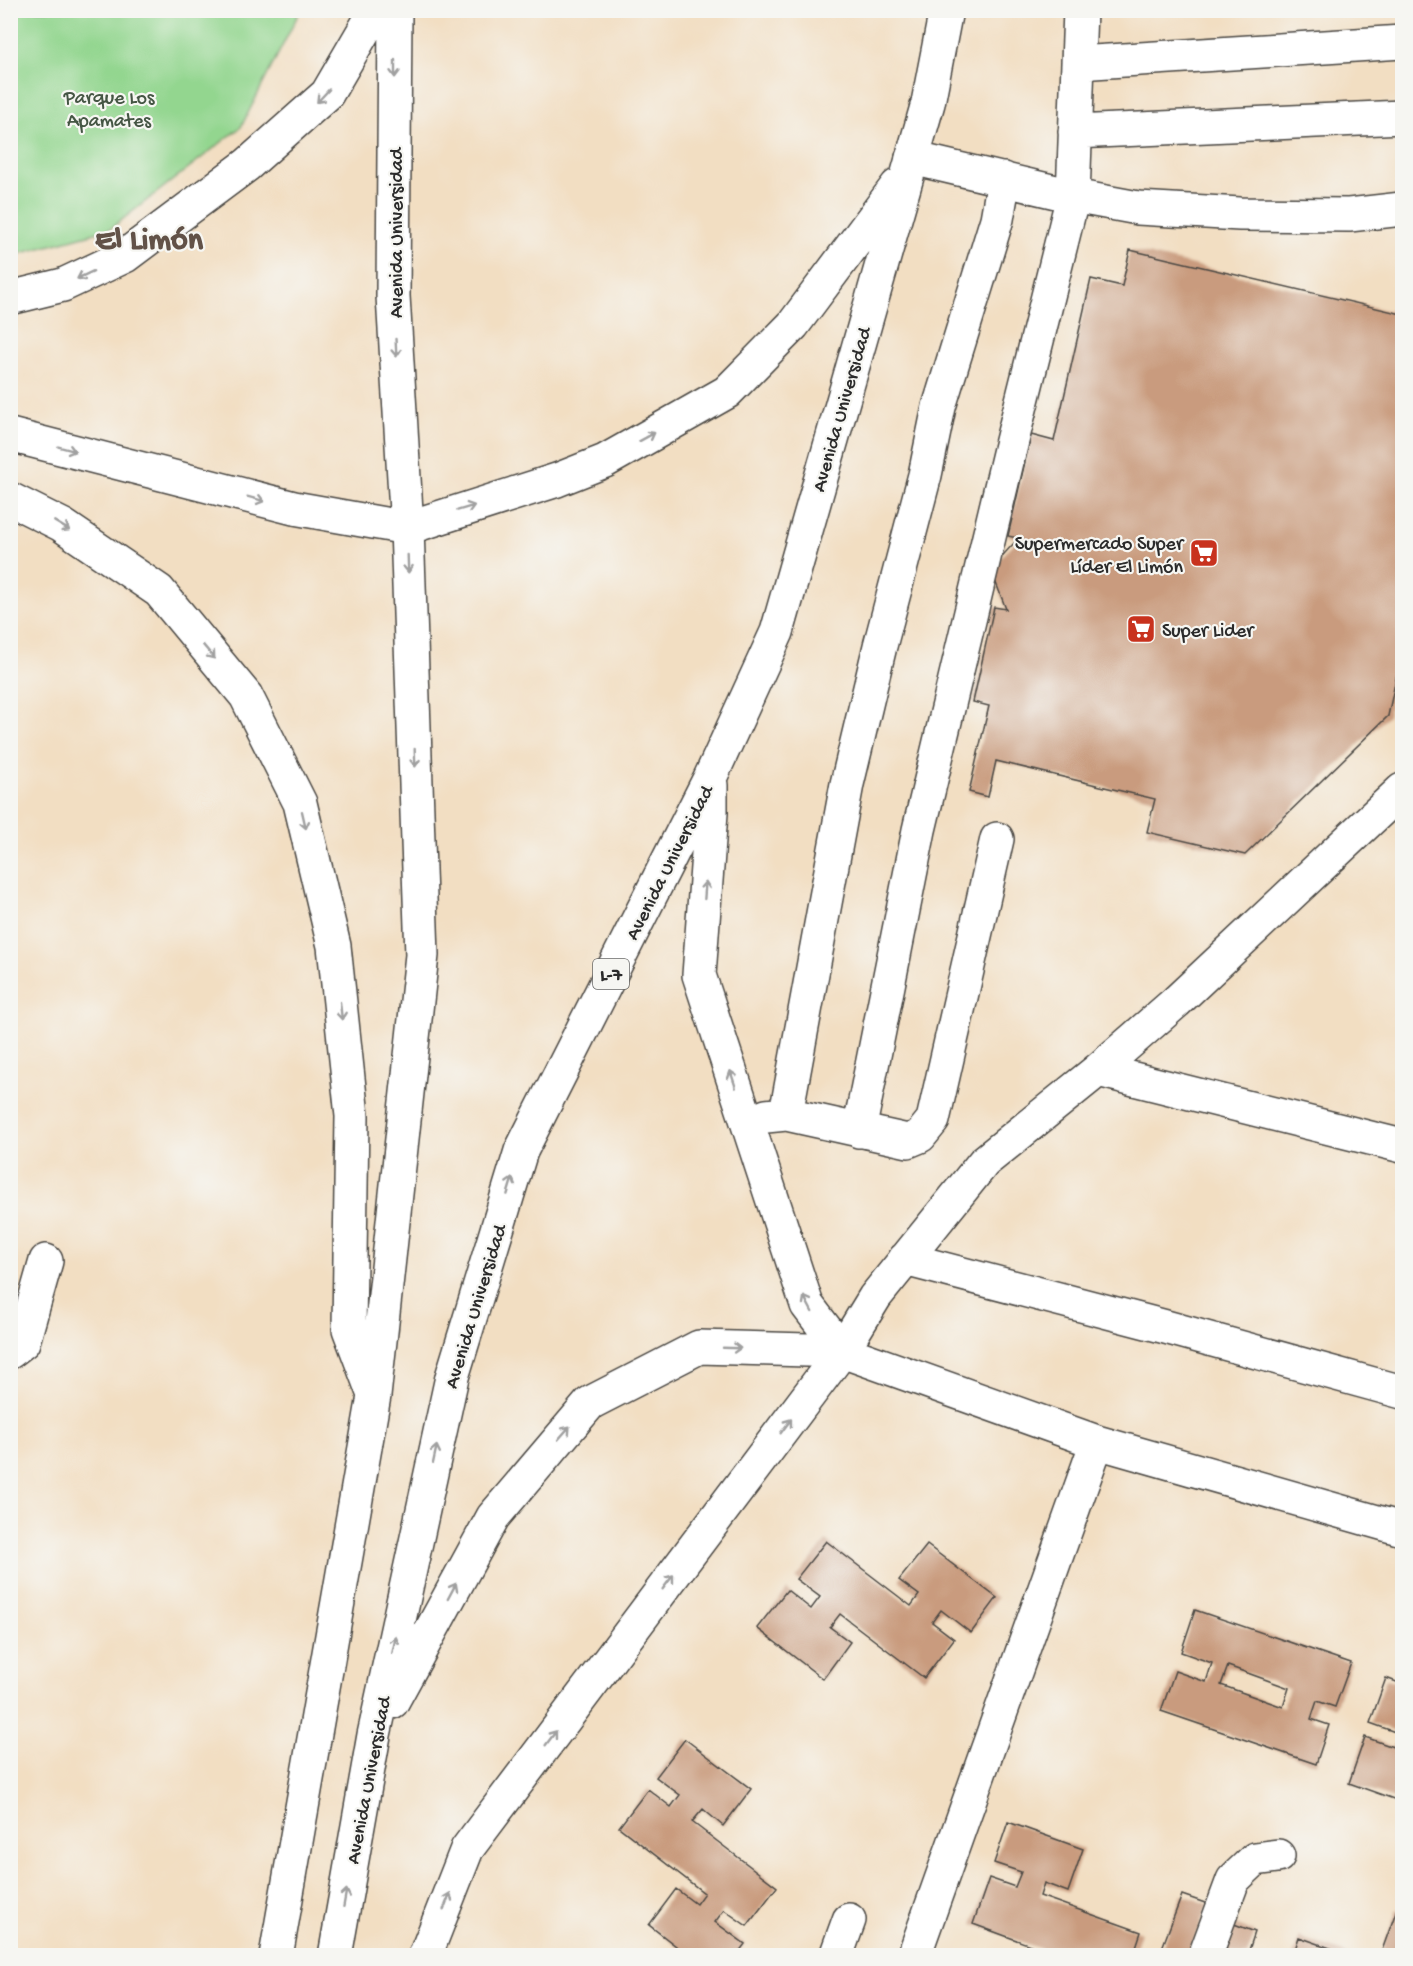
<svg xmlns="http://www.w3.org/2000/svg" width="1413" height="1966" viewBox="0 0 1413 1966" font-family="'Gochi Hand',sans-serif">
  <rect width="100%" height="100%" fill="#f6f6f2"/>
  <filter id="ink" filterUnits="userSpaceOnUse"><feTurbulence type="fractalNoise" baseFrequency=".0167" numOctaves="2"/><feDisplacementMap in="SourceGraphic" scale="12" xChannelSelector="R" yChannelSelector="G"/><feConvolveMatrix kernelMatrix="1 2 1 2 8 2 1 2 1" color-interpolation-filters="sRGB"/></filter>
  <filter id="wash" filterUnits="userSpaceOnUse"><feTurbulence type="fractalNoise" baseFrequency=".008" numOctaves="4" result="noise"/><feDisplacementMap in="SourceGraphic" scale="24" xChannelSelector="R" yChannelSelector="G"/><feGaussianBlur stdDeviation="1.35" result="paint"/><feColorMatrix in="noise" values="0 0 0 0 0 0 0 0 0 0 0 0 0 0 0 0 0 1.4 0 .05"/><feComposite in="paint" operator="in"/></filter>
  <g filter="url(#wash)">
    <rect width="100%" height="100%" fill="#f2dec2"/>
    <!-- green -->
    <path fill="#93d68f" stroke="#5f805d" stroke-width="1.5" d="M 11,10 L 300,10 L 300,11 L 241,127 L 110,229 L 11,256 Z"/>
    <g id="blocks">
      <!-- building -->
      <path fill="#c99b7e" fill-rule="evenodd" d="M 1130,250 L 1402,314 L 1402,650 L 1388,716 L 1245,855 L 1147,832 L 1155,799 L 996,761 L 988,797 L 969,792 L 989,706 L 973,702 L 994,607 L 1006,609 L 993,575 L 995,564 L 1014,543 L 1022,539 L 1008,536 L 1031,435 L 1054,441 L 1091,279 L 1122,286 Z
        M 826,1541 L 911,1606 L 919,1595 L 899,1580 L 927,1545 L 997,1598 L 971,1633 L 941,1610 L 932,1622 L 954,1639 L 924,1678 L 840,1614 L 830,1627 L 850,1642 L 823,1679 L 757,1628 L 787,1590 L 811,1609 L 820,1597 L 796,1579 Z
        M 1195,1610 L 1351,1663 L 1335,1707 L 1317,1701 L 1311,1719 L 1329,1725 L 1316,1764 L 1161,1711 L 1175,1671 L 1206,1682 L 1212,1663 L 1181,1652 ZM 1228,1666 L 1289,1688 L 1283,1707 L 1221,1685 Z
        M 1386,1678 L 1402,1684 L 1402,1802 L 1349,1783 L 1365,1737 L 1393,1747 L 1398,1733 L 1370,1723 Z
        M 685,1739 L 751,1789 L 723,1826 L 703,1809 L 692,1822 L 777,1887 L 747,1926 L 724,1910 L 715,1922 L 745,1944 L 736,1956 L 689,1956 L 649,1925 L 676,1889 L 696,1904 L 704,1893 L 619,1827 L 648,1789 L 671,1807 L 680,1795 L 656,1777 Z
        M 1008,1822 L 1083,1849 L 1068,1892 L 1044,1883 L 1040,1896 L 1141,1932 L 1133,1956 L 1060,1956 L 973,1924 L 989,1878 L 1015,1887 L 1021,1872 L 994,1863 Z
        M 1182,1895 L 1208,1904 L 1188,1956 L 1159,1956 Z
        M 1397,1909 L 1402,1911 L 1402,1956 L 1389,1956 L 1381,1953 Z
        M 1229,1922 L 1255,1932 L 1247,1956 L 1241,1956 L 1219,1947 Z
        M 1299,1937 L 1350,1955 L 1350,1956 L 1293,1956 Z"/>
    </g>
  </g>
  <g filter="url(#ink)">
    <use href="#blocks" fill-opacity="0" stroke="#494642" stroke-width="1.5"/>
    <g fill="none" stroke-linecap="round" stroke-linejoin="round">
      <!-- minor casing -->
      <g stroke="#494642" stroke-width="36">
        <path id="minor" d="M 1078,63 L 1402,42
          M 1075,132 L 1402,117
          M 912,158 L 1073,196 L 1138,208 L 1240,214 L 1349,215 L 1402,209
          M 1098,1070 L 1402,1146
          M 786,1114 L 847,784 L 880,646 L 925,475 L 939,407 L 997,219 L 1004,179
          M 766,1116 L 786,1114 L 908,1141 L 920,1136 L 933,1120 L 997,839
          M 859,1131 L 919,830 L 1010,449 L 1073,196 L 1080,10
          M 905,1259 L 1162,1326 L 1402,1392
          M 842,1351 L 1097,1442 L 1402,1529
          M 10,1352 L 23,1342 L 46,1261
          M 425,1956 L 467,1849 L 842,1351 L 875,1297 L 984,1162 L 1098,1070 L 1176,1002 L 1402,790
          M 836,1956 L 849,1920
          M 914,1956 L 1097,1442
          M 1205,1956 L 1233,1880 L 1255,1859 L 1278,1856"/>
      </g>
      <!-- major casing -->
      <g stroke="#494642" stroke-width="36">
        <path id="major" d="M 10,298 L 63,285 L 125,256 L 247,165 L 327,94 L 376,10
          M 10,435 L 294,508 L 407,528 L 557,480 L 605,461 L 727,392 L 793,325 L 897,186
          M 10,499 L 62,525 L 159,591 L 246,696 L 300,803 L 334,946 L 352,1116 L 349,1329 L 372,1390
          M 711,785 L 711,813 L 699,975 L 807,1305 L 842,1351
          M 392,1702 L 493,1517 L 590,1403 L 699,1347 L 842,1351
          M 276,1956 L 374,1396 L 422,955 L 407,528 L 393,296 L 395,10
          M 335,1956 L 374,1735 L 452,1377 L 521,1151 L 710,778 L 777,632 L 928,103 L 946,10"/>
      </g>
      <!-- minor -->
      <use href="#minor" stroke="#fff" stroke-width="33"/>
      <!-- major -->
      <use href="#major" stroke="#fff" stroke-width="33"/>
    </g>
    <!-- one-way arrows -->
    <defs><path id="oneway-shaft" d="M-6 0H5M1.5-3L5.5 0L1.5 3" fill="none" stroke-width="1.6" stroke-linecap="round" stroke-linejoin="round" transform="scale(1.5)"/></defs>
    <g stroke="#a0a0a0">
      <use href="#oneway-shaft" transform="translate(395 69) rotate(90)"/>
      <use href="#oneway-shaft" transform="translate(323 96) rotate(133)"/>
      <use href="#oneway-shaft" transform="translate(85 275) rotate(155)"/>
      <use href="#oneway-shaft" transform="translate(396 348) rotate(87)"/>
      <use href="#oneway-shaft" transform="translate(647 437) rotate(-29)"/>
      <use href="#oneway-shaft" transform="translate(67 449) rotate(15)"/>
      <use href="#oneway-shaft" transform="translate(256 499) rotate(15)"/>
      <use href="#oneway-shaft" transform="translate(466 508) rotate(-17)"/>
      <use href="#oneway-shaft" transform="translate(62 526) rotate(31)"/>
      <use href="#oneway-shaft" transform="translate(408 564) rotate(88)"/>
      <use href="#oneway-shaft" transform="translate(209 652) rotate(50)"/>
      <use href="#oneway-shaft" transform="translate(415 758) rotate(88)"/>
      <use href="#oneway-shaft" transform="translate(304 820) rotate(77)"/>
      <use href="#oneway-shaft" transform="translate(705 890) rotate(-86)"/>
      <use href="#oneway-shaft" transform="translate(341 1011) rotate(84)"/>
      <use href="#oneway-shaft" transform="translate(733 1079) rotate(-108)"/>
      <use href="#oneway-shaft" transform="translate(510 1186) rotate(-73)"/>
      <use href="#oneway-shaft" transform="translate(808 1304) rotate(-118)"/>
      <use href="#oneway-shaft" transform="translate(732 1348) rotate(2)"/>
      <use href="#oneway-shaft" transform="translate(786 1426) rotate(-53)"/>
      <use href="#oneway-shaft" transform="translate(564 1433) rotate(-49)"/>
      <use href="#oneway-shaft" transform="translate(435 1454) rotate(-78)"/>
      <use href="#oneway-shaft" transform="translate(668 1582) rotate(-53)"/>
      <use href="#oneway-shaft" transform="translate(452 1591) rotate(-62)"/>
      <use href="#oneway-shaft" transform="translate(394 1645) rotate(-78)"/>
      <use href="#oneway-shaft" transform="translate(551 1738) rotate(-53)"/>
      <use href="#oneway-shaft" transform="translate(345 1898) rotate(-80)"/>
      <use href="#oneway-shaft" transform="translate(447 1901) rotate(-68)"/>
    </g>
  </g>
  <!-- icons -->
  <defs>
    <g id="supermarket-square" transform="scale(1.5)"><rect x="-9" y="-9" width="18" height="18" rx="4" fill="#c8321e" stroke="#f6f6f2"/><path d="M-6-5.5h2.5l.6 2H6L4.5 2H-2.5L-4.4-4H-6ZM-1.5 3.2a1.3 1.3 0 1 0 .1 0ZM3 3.2a1.3 1.3 0 1 0 .1 0Z" fill="#fff"/></g>
  </defs>
  <g fill-rule="evenodd">
    <use href="#supermarket-square" x="1204" y="553"/>
    <use href="#supermarket-square" x="1141" y="629"/>
  </g>
  <g text-anchor="middle" stroke-width="4.5" stroke-linejoin="round" paint-order="stroke">
    <!-- shield labels -->
    <rect fill="#f6f6f2" stroke="#686867" stroke-width="1.5" x="593" y="959" width="36" height="30" rx="4.5"/>
    <g font-size="18" font-weight="bold" fill="#2b2b2b">
      <text x="611" y="980">L-7</text>
    </g>
    <!-- park labels -->
    <g font-size="20" fill="#455644" stroke="#f6f6f2">
      <text x="109" y="103">Parque Los<tspan x="109" dy="23">Apamates</tspan></text>
    </g>
    <!-- street labels -->
    <g font-size="20" fill="#2b2b2b" stroke="#f6f6f2">
      <text transform="translate(395 233) rotate(-90)" y="7">Avenida Universidad</text>
      <text transform="translate(840 409) rotate(-74)" y="7">Avenida Universidad</text>
      <text transform="translate(668 862) rotate(-63)" y="7">Avenida Universidad</text>
      <text transform="translate(474 1306) rotate(-73)" y="7">Avenida Universidad</text>
      <text transform="translate(367 1780) rotate(-79)" y="7">Avenida Universidad</text>
    </g>
    <!-- poi labels -->
    <g font-size="20" fill="#2b2b2b" stroke="#f6f6f2" text-anchor="end">
      <text x="1183" y="549">Supermercado Super<tspan x="1183" dy="23">Líder El Limón</tspan></text>
      <text x="1162" y="636" text-anchor="start">Super Lider</text>
    </g>
    <!-- town labels -->
    <g font-size="32" font-weight="bold" fill="#625248" stroke="#f6f6f2">
      <text x="149" y="248">El Limón</text>
    </g>
  </g>
  <!-- margin -->
  <rect width="1413" height="1966" fill="none" stroke="#f6f6f2" stroke-width="36"/>
</svg>
